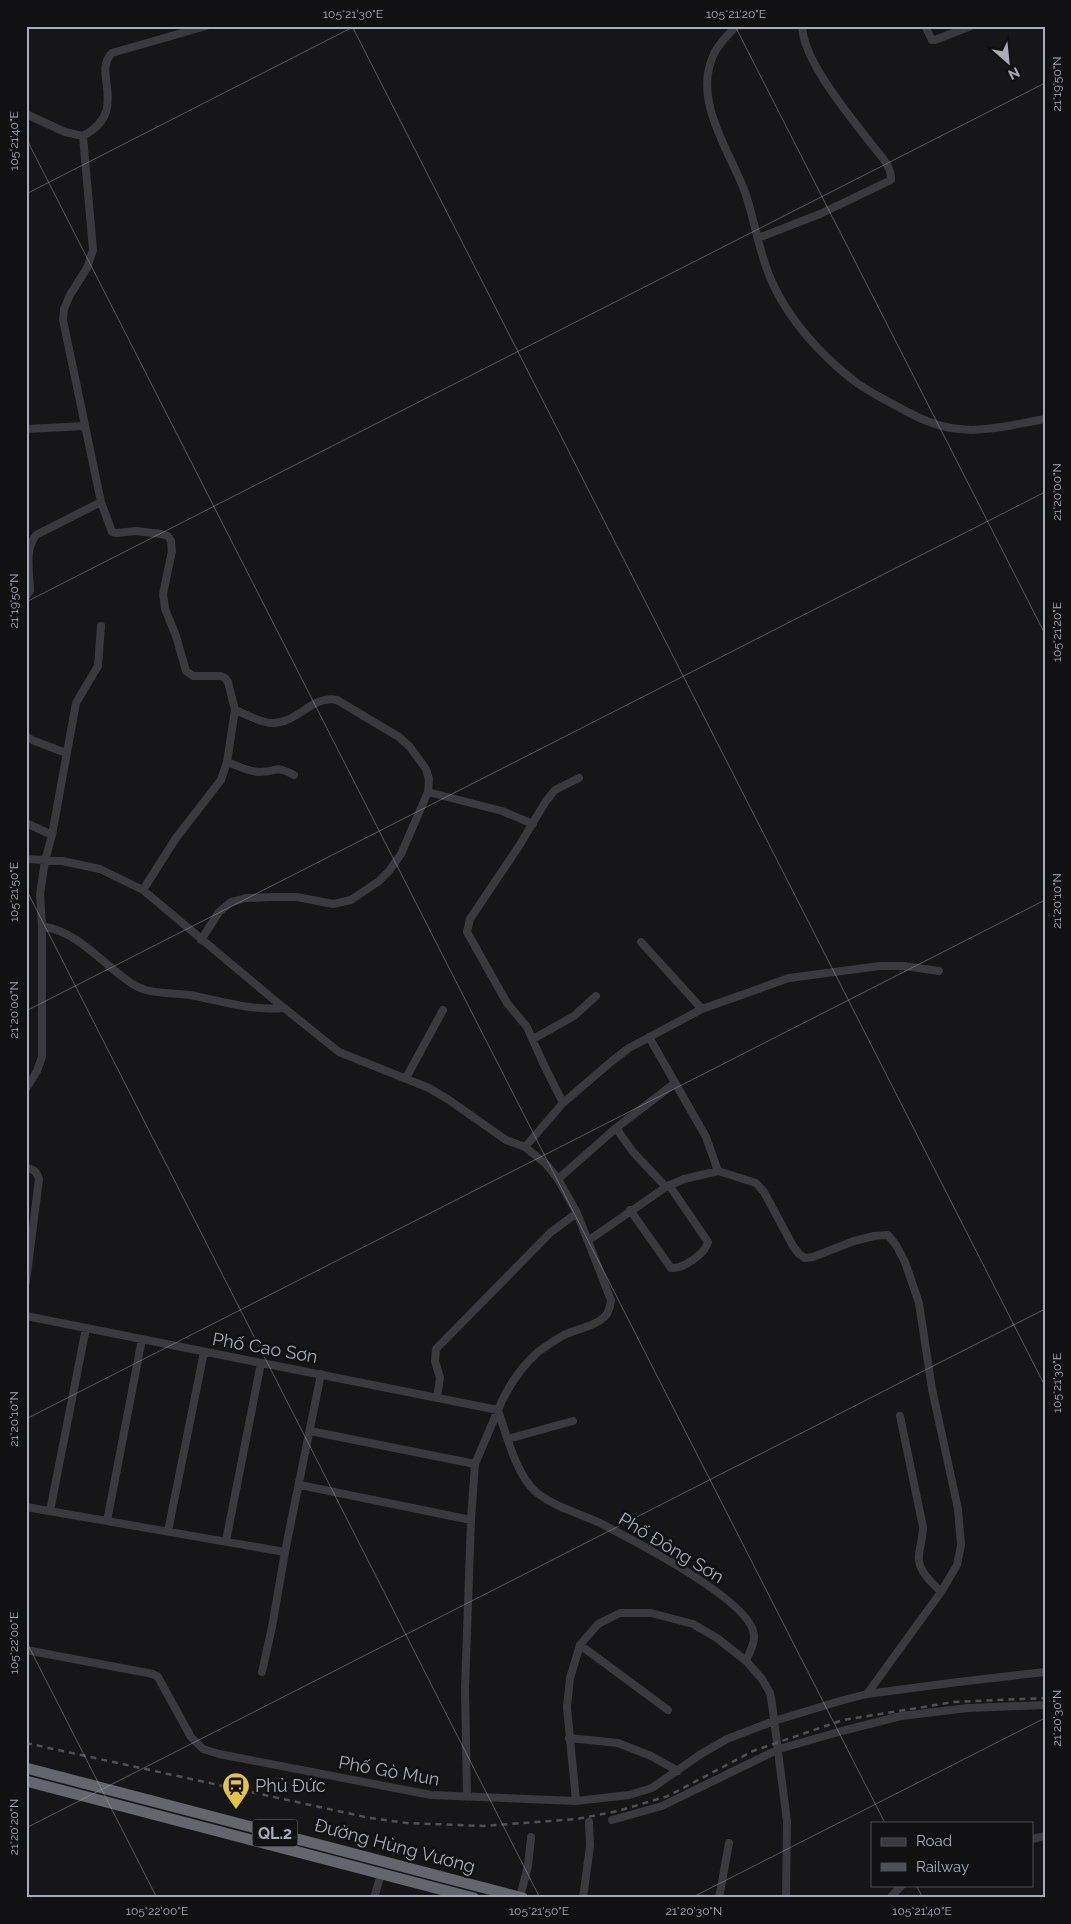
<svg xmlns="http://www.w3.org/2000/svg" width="1071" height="1924" viewBox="0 0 1071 1924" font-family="Raleway,sans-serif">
  <rect width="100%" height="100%" fill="#161618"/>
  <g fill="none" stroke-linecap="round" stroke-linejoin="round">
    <!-- minor -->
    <path stroke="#39393e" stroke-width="8" d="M 736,26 C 728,35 717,45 713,56 C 693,101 729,150 745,192 C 755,221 759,254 772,282 C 789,320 821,355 853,380 C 864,389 877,395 889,402 C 911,414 933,427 959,429 C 988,432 1016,424 1045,419
      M 925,26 L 932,40 L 935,40 L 971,26
      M 26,114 L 65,132 L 83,136 C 131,110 91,73 112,53 L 206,26
      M 83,136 L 93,250 L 87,268 L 70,295 L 64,309 L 63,320 L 101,502 L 112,532 L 116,533 L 136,531 L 161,534 L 168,536 L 171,541 L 172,551 L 163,594 L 165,609 L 176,636 L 186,671 L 193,676 L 221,676 L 225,678 L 228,682 L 235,710 L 227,762 L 221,780 L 176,838 L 143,890
      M 758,238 L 820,214 L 891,180 C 892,165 877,152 869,141 C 848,114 803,60 802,26
      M 26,429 L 85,426
      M 26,596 L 30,591 C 30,573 24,550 36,535 L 101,502
      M 26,736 L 32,740 L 66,753
      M 227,762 C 237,765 250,773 261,772 C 280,771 274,765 294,775
      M 428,792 L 502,811 L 533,824
      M 26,823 L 52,835
      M 26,859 L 62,861 L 100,869 L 143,890 L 273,999 L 339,1052 L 429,1088 L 449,1100 L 506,1140 L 525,1147 L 546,1164 L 558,1179 L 577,1213 L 611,1300 C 610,1306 610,1310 606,1315 C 597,1326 577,1329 564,1335 C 555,1340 546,1346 538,1352 C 520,1368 507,1388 498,1410 C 506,1433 516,1475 536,1492 C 554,1507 579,1513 600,1523 C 631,1539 752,1601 754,1635 C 755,1644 749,1653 746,1661 L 762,1679 L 770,1693 L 772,1704 L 787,1821 L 786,1898
      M 42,926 C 81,933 101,963 131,983 C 148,995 170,992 190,995 C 221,1001 251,1011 284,1008
      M 201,940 L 219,912 L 231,902 L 246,898 L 275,897 L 297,897 L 333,904 L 351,900 L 379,881 L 389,871 L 401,854 L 428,792 L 429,779 L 426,769 L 410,747 L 399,737 L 337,700 C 313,694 297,724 272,723 C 260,723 246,714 235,710
      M 641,942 L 702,1009
      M 649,1037 L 706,1137 L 718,1171
      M 533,1039 L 574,1016 L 596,996
      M 406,1078 L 443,1010
      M 26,1089 L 37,1071 L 42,1057 L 42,926 L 40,894 L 45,861 L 52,835 L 76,703 L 98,666 L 101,626
      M 563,1103 L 543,1063 L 527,1027 L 507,1003 L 467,932 L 470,919 L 519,846 L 546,801 L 555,790 L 579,778
      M 616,1128 L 633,1152 L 666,1187
      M 525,1147 L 563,1103 L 612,1061 L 629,1048 L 702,1009 L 789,978 L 880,966 L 904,966 L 939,971
      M 26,1168 C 34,1169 37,1172 39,1179 L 26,1282
      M 558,1179 L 616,1128 L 675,1083
      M 630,1210 L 671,1268 C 683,1269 705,1254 708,1242 L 669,1185
      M 589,1240 L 666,1187 L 684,1179 L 718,1171 L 756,1183 L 764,1192 L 793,1246 L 799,1254 L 805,1258 L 813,1257 L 854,1241 L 874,1236 L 888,1235 L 896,1245 L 905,1262 L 919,1303 L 932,1389 L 958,1509 L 961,1545 L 957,1565 L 941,1592 L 867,1694
      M 26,1316 L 498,1410 L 475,1464 L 471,1520 L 465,1689 L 467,1797
      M 437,1398 L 440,1378 L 435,1361 L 436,1349 L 551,1232 L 577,1213
      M 900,1416 L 923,1527 C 923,1537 920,1545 919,1555 C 917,1571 932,1582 941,1592
      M 310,1431 L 475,1464
      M 508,1439 L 573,1421
      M 300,1485 L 471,1520
      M 26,1507 L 285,1552
      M 50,1511 L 86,1328
      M 107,1521 L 142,1339
      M 168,1531 L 204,1352
      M 226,1541 L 261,1363
      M 580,1645 L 668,1710
      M 26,1650 L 153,1674 L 158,1677 L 191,1737 L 203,1749 L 219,1754 L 431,1795 L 576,1801 L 629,1795 L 652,1788 L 701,1754 L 727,1739 L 774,1721 L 840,1701 L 867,1694 L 958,1682 L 1045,1672
      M 262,1672 L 272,1627 L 285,1552 L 321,1374
      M 569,1738 L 618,1743 L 651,1756 L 678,1771
      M 576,1801 L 567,1707 L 570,1678 L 580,1645 L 598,1624 L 620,1613 L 651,1613 L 693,1624 L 717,1638 L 746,1661
      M 612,1820 L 662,1806 L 779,1749 L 842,1731 L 901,1716 L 968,1708 L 1045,1705
      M 1032,1839 L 1045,1836
      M 520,1897 L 528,1866 L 531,1837
      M 374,1898 L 381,1874
      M 583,1898 L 590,1846 L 589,1822
      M 719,1898 L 729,1843
      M 890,1898 L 902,1885"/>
    <!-- highway -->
    <path stroke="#64656d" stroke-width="11" d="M 26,1768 L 523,1898
      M 26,1781 L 474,1898"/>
    <!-- rail -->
    <path stroke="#505157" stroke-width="2.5" stroke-dasharray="6 5" stroke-linecap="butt" d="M 26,1743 L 370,1818 L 407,1823 L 483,1826 L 577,1819 L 618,1811 L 668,1796 L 753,1751 L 843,1720 L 954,1702 L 1045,1698"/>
  </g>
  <!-- ticks -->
  <path fill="none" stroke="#a9abb7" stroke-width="1" stroke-opacity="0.45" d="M 352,26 L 1045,1386M 735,26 L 1045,634M 26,138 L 885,1823M 26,194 L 355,26M 26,602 L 1045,83M 26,889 L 540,1898M 26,1011 L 1045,492M 26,1419 L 1045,900M 26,1641 L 157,1898M 26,1828 L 1045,1309M 916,1885 L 923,1898M 691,1898 L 1045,1718"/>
  <!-- icons -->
  <defs>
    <g id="station-pin" transform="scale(1.4375)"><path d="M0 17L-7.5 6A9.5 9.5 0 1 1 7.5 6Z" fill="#e3c342" stroke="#111113"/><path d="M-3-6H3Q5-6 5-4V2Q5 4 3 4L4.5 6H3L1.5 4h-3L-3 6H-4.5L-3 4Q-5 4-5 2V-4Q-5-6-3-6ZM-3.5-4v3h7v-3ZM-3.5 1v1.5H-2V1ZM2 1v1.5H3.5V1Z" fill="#111"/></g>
  </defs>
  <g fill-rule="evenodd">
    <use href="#station-pin" x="236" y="1786"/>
  </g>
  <g text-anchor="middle" stroke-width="5" stroke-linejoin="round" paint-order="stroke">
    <!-- shield labels -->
    <rect fill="#111113" stroke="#7b7d86" stroke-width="1" x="252.5" y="1819.5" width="45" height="27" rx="4"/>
    <g font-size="16" font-weight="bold" fill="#a9abb7">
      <text x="275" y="1839">QL.2</text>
    </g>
    <!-- street labels -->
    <g font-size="18" fill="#a9abb7" stroke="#111113">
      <text transform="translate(265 1348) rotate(10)" y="6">Phố Cao Sơn</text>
      <text transform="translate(671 1548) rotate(31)" y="6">Phố Đông Sơn</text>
      <text transform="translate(389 1771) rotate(10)" y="6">Phố Gò Mun</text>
      <text transform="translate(395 1846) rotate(15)" y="6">Đường Hùng Vương</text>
    </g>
    <!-- poi labels -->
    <g font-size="18" fill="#a9abb7" stroke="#111113" text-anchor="start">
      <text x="255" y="1792">Phủ Đức</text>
    </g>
  </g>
  <!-- border -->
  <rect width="1071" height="1924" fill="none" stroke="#111113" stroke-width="55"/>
  <!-- legend -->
  <rect x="871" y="1822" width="162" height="65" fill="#111113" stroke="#4e4f55"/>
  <rect x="881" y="1838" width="25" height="8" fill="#39393e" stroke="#4e4f55"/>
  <text x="916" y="1846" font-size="15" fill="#a9abb7">Road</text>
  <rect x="881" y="1863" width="25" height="8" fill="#505157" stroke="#4e4f55"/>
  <text x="916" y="1872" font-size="15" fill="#a9abb7">Railway</text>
  <!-- north arrow -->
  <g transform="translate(1008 62) rotate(153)" stroke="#111113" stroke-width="4" paint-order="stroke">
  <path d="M0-4L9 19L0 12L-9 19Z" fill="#a9abb7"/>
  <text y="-8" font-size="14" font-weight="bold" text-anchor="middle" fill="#a9abb7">N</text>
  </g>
  <rect x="28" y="28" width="1016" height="1868" fill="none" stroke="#a9abb7" stroke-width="2"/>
  <g font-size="12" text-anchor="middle" fill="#a9abb7">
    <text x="353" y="18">105°21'30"E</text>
    <text x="736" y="18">105°21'20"E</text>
    <text transform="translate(1057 84) rotate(-90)" y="4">21°19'50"N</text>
    <text transform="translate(14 141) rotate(-90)" y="4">105°21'40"E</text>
    <text transform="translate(1057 492) rotate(-90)" y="4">21°20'00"N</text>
    <text transform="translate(14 601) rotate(-90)" y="4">21°19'50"N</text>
    <text transform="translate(1057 632) rotate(-90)" y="4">105°21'20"E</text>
    <text transform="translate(14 892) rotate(-90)" y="4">105°21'50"E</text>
    <text transform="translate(1057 901) rotate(-90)" y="4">21°20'10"N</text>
    <text transform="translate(14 1010) rotate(-90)" y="4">21°20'00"N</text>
    <text transform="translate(1057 1383) rotate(-90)" y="4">105°21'30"E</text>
    <text transform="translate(14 1419) rotate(-90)" y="4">21°20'10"N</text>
    <text transform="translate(14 1643) rotate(-90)" y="4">105°22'00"E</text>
    <text transform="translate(1057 1718) rotate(-90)" y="4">21°20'30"N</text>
    <text transform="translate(14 1827) rotate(-90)" y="4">21°20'20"N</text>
    <text x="157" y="1915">105°22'00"E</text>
    <text x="539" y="1915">105°21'50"E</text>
    <text x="694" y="1915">21°20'30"N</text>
    <text x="922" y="1915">105°21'40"E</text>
  </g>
</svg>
